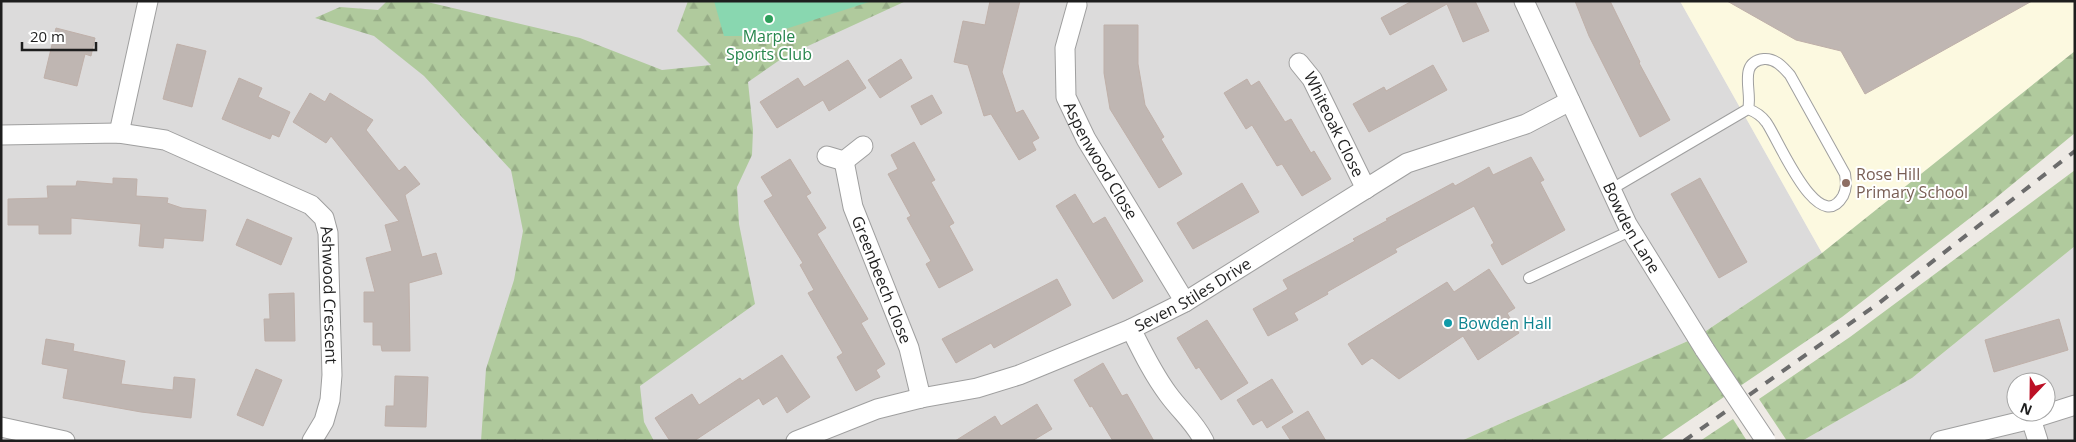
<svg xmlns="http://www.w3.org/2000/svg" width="2076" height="442" viewBox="0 0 2076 442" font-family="'Open Sans',sans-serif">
  <defs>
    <pattern id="forest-firs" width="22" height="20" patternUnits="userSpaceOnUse" patternTransform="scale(1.25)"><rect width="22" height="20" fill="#b0ca9d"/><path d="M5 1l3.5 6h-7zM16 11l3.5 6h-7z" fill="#97ad87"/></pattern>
  </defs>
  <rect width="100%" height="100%" fill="#eeeae5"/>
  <!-- residential -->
  <path fill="#dcdbdb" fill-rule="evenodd" d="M 1,1 L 1680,1 L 1822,253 L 1697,337 L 1461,441 L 1,441 Z
    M 2075,246 L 2075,441 L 1802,441 L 1912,378 ZM 2016,382 L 2046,382 L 2046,412 L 2016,412 Z"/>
  <!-- education -->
  <path fill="#fcf9e0" d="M 1680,1 L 2075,1 L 2075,51 L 1822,253 Z"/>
  <!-- forest -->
  <path fill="url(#forest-firs)" d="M 387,1 L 423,1 L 580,38 L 662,70 L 711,65 L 677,31 L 688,1 L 906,1 L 784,57 L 748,82 L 753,130 L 752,155 L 737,187 L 739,224 L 755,304 L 640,386 L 644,422 L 654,441 L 481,441 L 486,369 L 514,280 L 523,231 L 511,170 L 424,76 L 374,36 L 315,18 L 340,7 L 378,10 Z
    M 2075,51 L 2075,133 L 1992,201 L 1842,317 L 1659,441 L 1461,441 L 1697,337 L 1822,253 Z
    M 2075,170 L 2075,246 L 1912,378 L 1802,441 L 1787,441 L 1759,399 L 1850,337 Z
    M 1733,419 L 1747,441 L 1700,441 Z"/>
  <!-- pitch -->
  <path fill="#89d7b0" d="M 714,1 L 872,1 L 764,36 L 724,36 Z"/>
  <!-- building -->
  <path fill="#bfb6b2" stroke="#bfb0a9" d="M 990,1 L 1020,1 L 1002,72 L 1016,113 L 1023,110 L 1039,138 L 1032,142 L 1036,150 L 1019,160 L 991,114 L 984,116 L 968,65 L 954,62 L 963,21 L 985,25 Z
    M 1412,1 L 1475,1 L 1489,31 L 1463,42 L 1447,4 L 1390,35 L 1381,18 Z
    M 1575,1 L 1610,1 L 1640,62 L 1639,63 L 1670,120 L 1640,137 L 1589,36 Z
    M 1727,1 L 2032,1 L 1865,94 L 1841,51 L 1796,40 Z
    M 1104,25 L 1138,25 L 1138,64 L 1145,105 L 1164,137 L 1161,139 L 1182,174 L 1159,188 L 1110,109 L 1104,73 Z
    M 56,28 L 95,38 L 91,56 L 85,54 L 77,86 L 44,78 Z
    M 177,44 L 206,51 L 192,107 L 163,99 Z
    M 901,59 L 912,78 L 880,98 L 868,80 Z
    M 848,60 L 866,88 L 829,111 L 823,100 L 777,128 L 760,102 L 798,78 L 804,87 Z
    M 1433,65 L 1447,90 L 1369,132 L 1353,104 L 1384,87 L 1386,91 Z
    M 239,78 L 262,88 L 258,97 L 290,112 L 279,137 L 272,134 L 270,139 L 222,119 Z
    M 1247,79 L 1251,86 L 1259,81 L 1285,122 L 1291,119 L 1311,153 L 1314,151 L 1331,179 L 1302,196 L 1282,164 L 1277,166 L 1252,125 L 1246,129 L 1224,93 Z
    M 310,93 L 325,102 L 330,93 L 373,120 L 366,130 L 399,171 L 405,166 L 420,184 L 405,195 L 422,257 L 436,253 L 442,274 L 409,283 L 410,351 L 382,351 L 381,345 L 373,345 L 373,322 L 364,322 L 364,292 L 375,292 L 366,258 L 392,251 L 385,225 L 399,221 L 331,136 L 326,143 L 293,122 Z
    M 932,95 L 942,113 L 921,125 L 911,106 Z
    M 914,142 L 935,180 L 931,182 L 954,223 L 949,226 L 973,270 L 939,288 L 926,264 L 931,261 L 907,218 L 911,216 L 888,174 L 898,169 L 891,155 Z
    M 1531,157 L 1544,180 L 1540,182 L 1565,230 L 1502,265 L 1491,245 L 1494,243 L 1474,206 L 1395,249 L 1397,252 L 1327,292 L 1328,294 L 1294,313 L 1298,320 L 1268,336 L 1253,309 L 1288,289 L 1283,280 L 1355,241 L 1353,239 L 1388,220 L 1386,219 L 1453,183 L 1455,186 L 1489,167 L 1493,175 Z
    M 790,159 L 811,193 L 806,196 L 826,228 L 817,234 L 868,319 L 861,323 L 885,364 L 876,370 L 880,377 L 856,391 L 837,357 L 843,353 L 808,293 L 814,290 L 800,265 L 803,263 L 764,201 L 773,196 L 761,177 Z
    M 113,178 L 137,179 L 136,196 L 168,198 L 167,203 L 182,208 L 206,210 L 203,241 L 164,238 L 163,248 L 139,246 L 141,224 L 71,218 L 71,234 L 39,234 L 39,225 L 8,225 L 8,199 L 48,198 L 47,186 L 76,186 L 77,181 L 113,184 Z
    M 1700,178 L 1747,262 L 1719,278 L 1671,194 Z
    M 1242,183 L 1259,212 L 1193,249 L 1177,223 Z
    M 1075,194 L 1093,224 L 1105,217 L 1143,281 L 1113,299 L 1056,206 Z
    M 247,219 L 292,238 L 281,265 L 236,245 Z
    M 1489,269 L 1515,308 L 1507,313 L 1519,333 L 1478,360 L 1463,336 L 1399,379 L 1372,358 L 1362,365 L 1348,344 L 1447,282 L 1454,292 Z
    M 1057,279 L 1071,305 L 994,348 L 991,343 L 956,363 L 942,339 Z
    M 294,293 L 295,341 L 265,341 L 264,319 L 270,319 L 269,294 Z
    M 2059,319 L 2068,350 L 1994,372 L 1985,340 Z
    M 1207,320 L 1248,383 L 1221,400 L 1199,367 L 1196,369 L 1177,338 Z
    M 46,339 L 74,344 L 73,351 L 125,361 L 121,384 L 173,390 L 174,377 L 195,379 L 191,418 L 141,412 L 63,398 L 68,369 L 42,364 Z
    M 782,355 L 810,397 L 787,413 L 777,396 L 763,405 L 759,398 L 694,441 L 670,441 L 655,418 L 692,394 L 699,405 L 740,378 L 742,381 Z
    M 1103,363 L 1122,396 L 1127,394 L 1154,441 L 1113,441 L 1092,406 L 1090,407 L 1074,380 Z
    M 256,369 L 282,380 L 263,426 L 237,415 Z
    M 395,376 L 428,377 L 426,427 L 385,426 L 386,406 L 394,406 Z
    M 1272,379 L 1293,412 L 1267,428 L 1262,420 L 1253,425 L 1237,400 Z
    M 1037,404 L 1052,429 L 1032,441 L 955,441 L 995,416 L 1001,426 Z
    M 1308,411 L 1326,441 L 1291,441 L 1282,427 Z"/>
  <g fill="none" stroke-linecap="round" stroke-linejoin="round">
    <!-- lane casing -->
    <g stroke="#9f9f9f" stroke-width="12">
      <path id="lane" d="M 1610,190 L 1748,109 C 1753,93 1737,62 1764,59 C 1775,58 1783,67 1790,75 L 1845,174 C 1846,182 1847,188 1843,196 C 1818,239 1777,136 1766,122 C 1761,115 1756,112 1748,109
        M 1529,278 L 1630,231"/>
    </g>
    <!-- street casing -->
    <g stroke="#9f9f9f" stroke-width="21">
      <g id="street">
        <path id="s1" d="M 1524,1 L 1627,224 L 1705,350"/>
        <path id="s2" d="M 1077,5 L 1065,48 L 1066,97 L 1086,139 L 1185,302"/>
        <path id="s3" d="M 1299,63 L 1312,79 L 1366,189"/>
        <path d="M 119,133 L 148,1"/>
        <path id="s4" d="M 1,135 L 119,133 L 165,140 L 311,205 L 324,218 L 328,233 L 332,375 L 330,400 L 324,421 L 312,441"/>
        <path d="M 827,156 L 844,161 L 863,146"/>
        <path id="s5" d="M 844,161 L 853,207 L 909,348 L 921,398"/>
        <path d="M 1131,329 C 1142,351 1153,374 1168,394 C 1181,412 1193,420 1204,441"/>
        <path d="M 2031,419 L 2038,441"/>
        <path d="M 1,427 L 65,441"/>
        <path id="s6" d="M 796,441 L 877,409 L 921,398 L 977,388 L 1019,375 L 1131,329 L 1185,302 L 1407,163 L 1526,124 L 1570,101"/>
        <path d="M 1940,441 L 2031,419 L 2075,405"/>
      </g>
    </g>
    <!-- lane -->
    <use href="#lane" stroke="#fff" stroke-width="10"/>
    <!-- street -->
    <use href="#street" stroke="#fff" stroke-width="19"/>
    <!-- rail -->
    <path stroke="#6c6c6c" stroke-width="4" stroke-dasharray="10 10" stroke-linecap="butt" d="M 1684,441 L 1879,303 L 2075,151"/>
    <!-- street-bridge casing -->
    <g stroke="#9f9f9f" stroke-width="21" stroke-linecap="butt">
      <path id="street-bridge" d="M 1705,350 L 1766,441"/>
    </g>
    <!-- street-bridge -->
    <use href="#street-bridge" stroke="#fff" stroke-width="19"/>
  </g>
  <!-- markers -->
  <circle fill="#2e9e5b" stroke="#fff" stroke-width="2" cx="769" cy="19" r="5"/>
  <circle fill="#8d6e63" stroke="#fff" stroke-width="2" cx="1846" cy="183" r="5"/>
  <circle fill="#0f9aa8" stroke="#fff" stroke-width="2" cx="1448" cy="323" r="5"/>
  <g text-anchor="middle" stroke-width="4" stroke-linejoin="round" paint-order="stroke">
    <!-- leisure labels -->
    <g font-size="16" fill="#27864d" stroke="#fff">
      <text x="769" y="42">Marple<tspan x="769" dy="18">Sports Club</tspan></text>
    </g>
    <!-- street labels -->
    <g font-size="16" fill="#1e1e1e" stroke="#fff">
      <text dy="6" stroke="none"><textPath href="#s3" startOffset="71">Whiteoak Close</textPath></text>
      <text dy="6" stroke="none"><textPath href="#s2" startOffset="166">Aspenwood Close</textPath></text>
      <text dy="6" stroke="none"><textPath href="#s1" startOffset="251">Bowden Lane</textPath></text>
      <text dy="6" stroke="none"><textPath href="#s5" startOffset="125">Greenbeech Close</textPath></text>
      <text dy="6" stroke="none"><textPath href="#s6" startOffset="425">Seven Stiles Drive</textPath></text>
      <text dy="6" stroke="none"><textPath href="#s4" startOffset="420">Ashwood Crescent</textPath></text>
    </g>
    <!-- education labels -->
    <g font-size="16" fill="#785e54" stroke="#fff" text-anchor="start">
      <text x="1856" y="180">Rose Hill<tspan x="1856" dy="18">Primary School</tspan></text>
    </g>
    <!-- culture labels -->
    <g font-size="16" fill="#0d838f" stroke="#fff" text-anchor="start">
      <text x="1458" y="329">Bowden Hall</text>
    </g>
  </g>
  <!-- border -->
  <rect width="2076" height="442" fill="none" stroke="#1e1e1e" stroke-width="5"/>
  <!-- north arrow -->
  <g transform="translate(2031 397) rotate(202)"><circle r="24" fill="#ffffff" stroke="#a5a5a5"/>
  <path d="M0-4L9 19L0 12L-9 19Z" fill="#bc1025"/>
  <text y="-8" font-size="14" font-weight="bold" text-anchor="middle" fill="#1e1e1e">N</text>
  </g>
  <!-- scale -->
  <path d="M22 42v8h74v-8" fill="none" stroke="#1e1e1e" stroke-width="2.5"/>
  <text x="30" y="42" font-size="15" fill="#1e1e1e" stroke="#ffffff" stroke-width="4" paint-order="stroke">20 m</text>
</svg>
